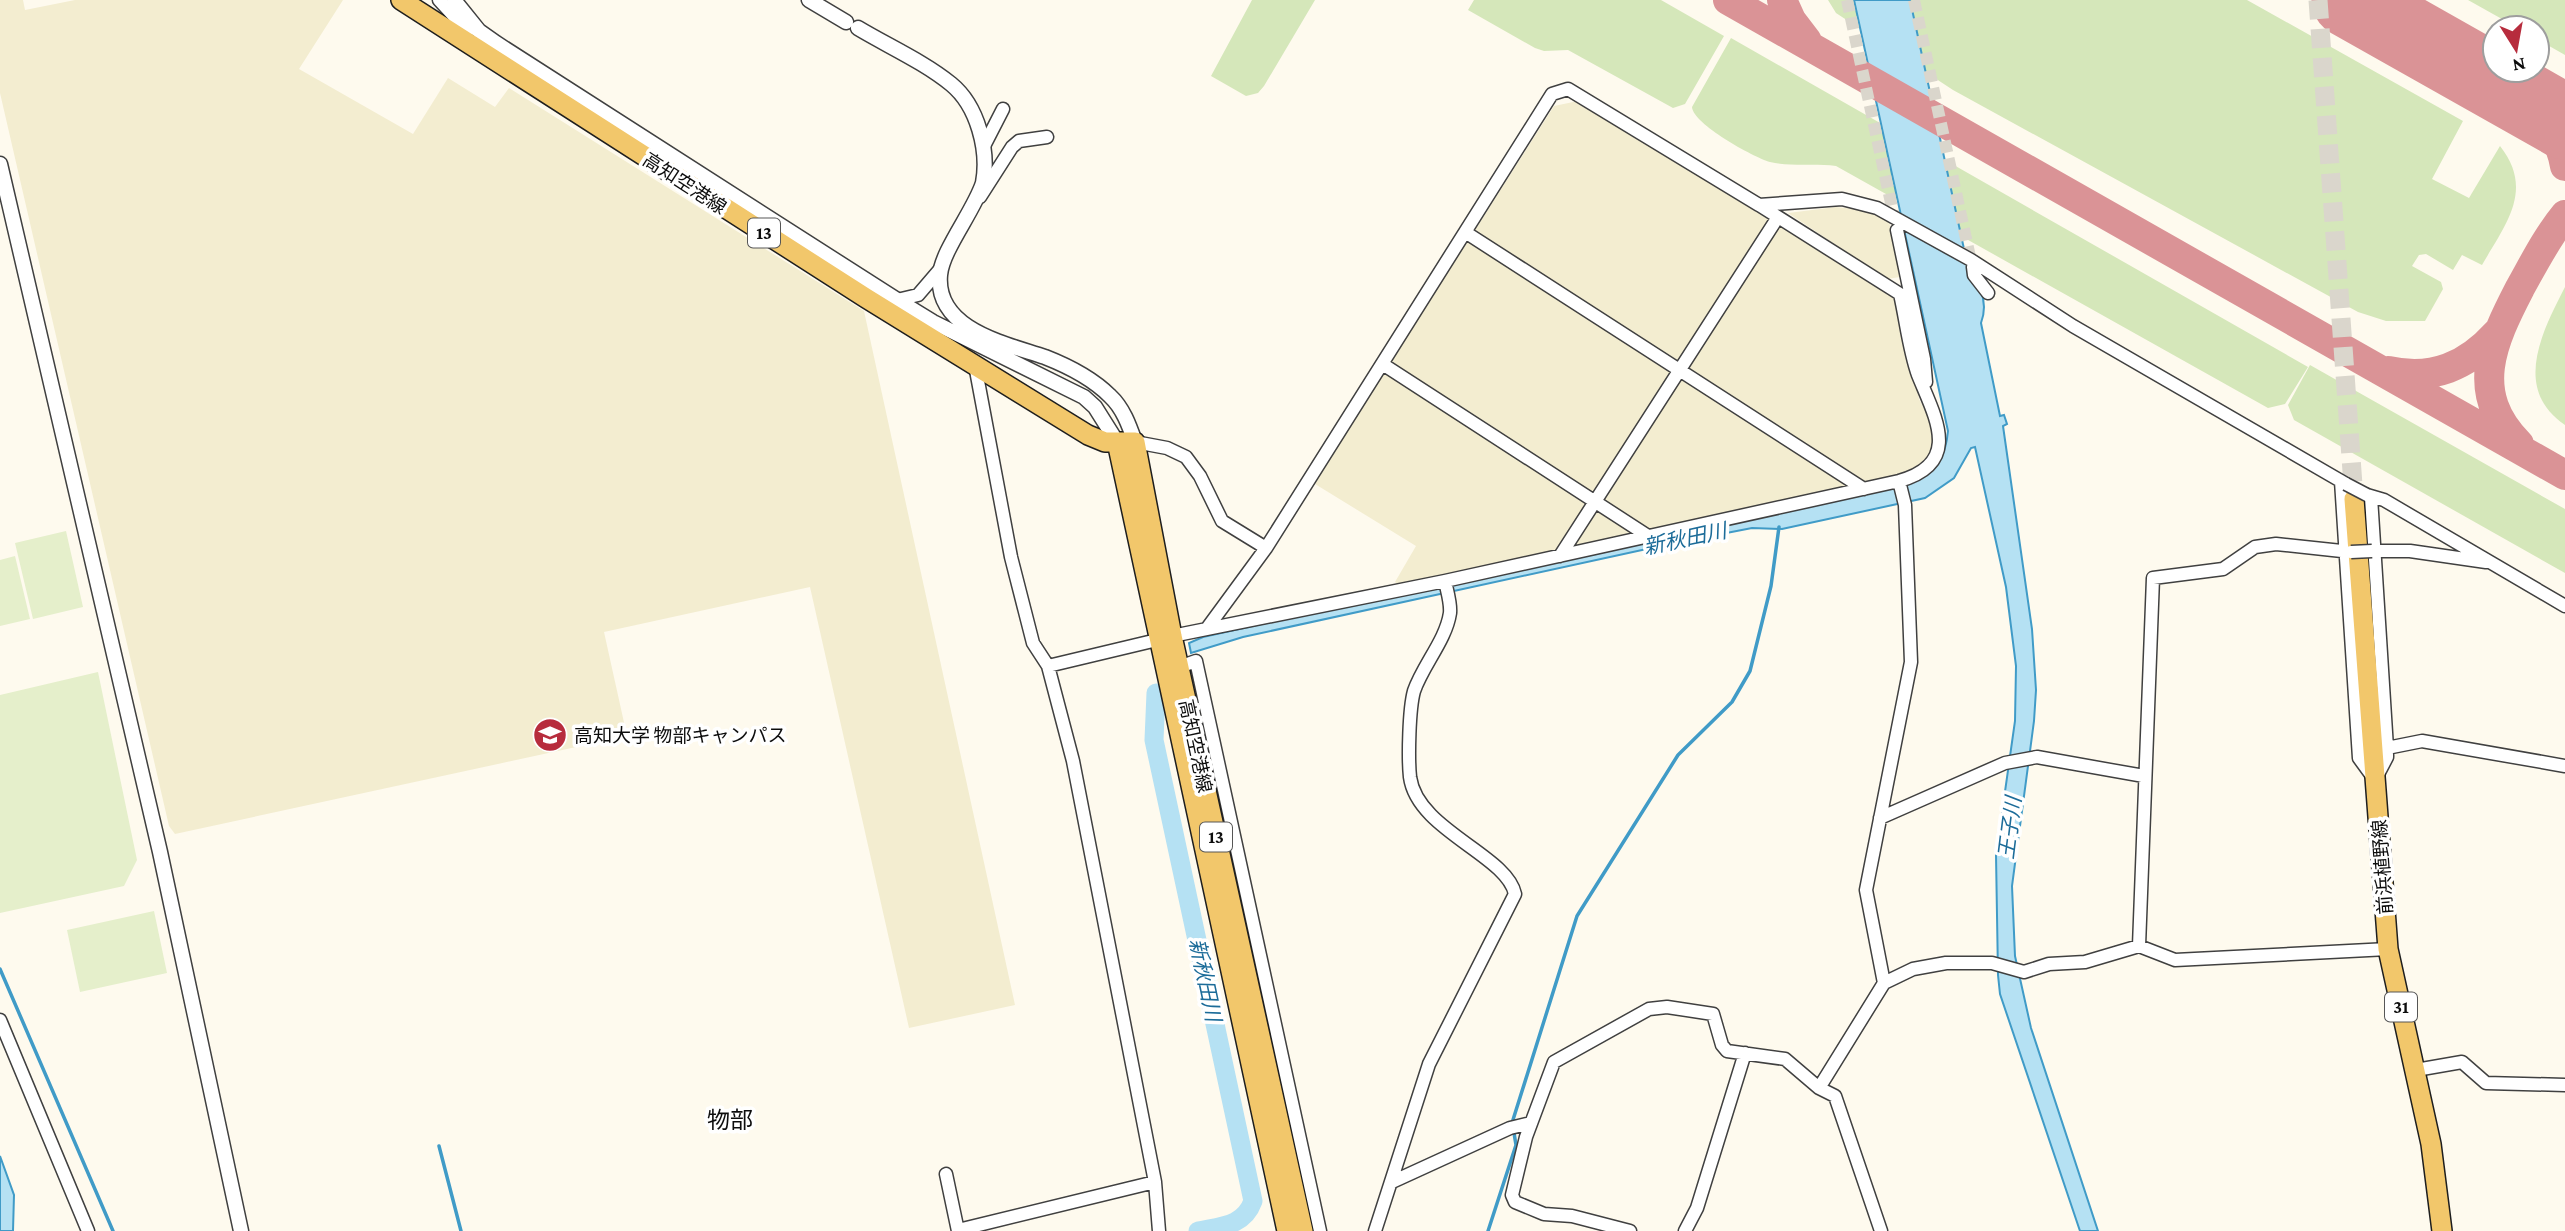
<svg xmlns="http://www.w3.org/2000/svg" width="2565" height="1231" viewBox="0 0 2565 1231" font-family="'Crimson Pro','Noto Sans JP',serif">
  <rect width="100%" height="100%" fill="#fefaee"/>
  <!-- farmland -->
  <path fill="#f3edd0" d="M 0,0 L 23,0 L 25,10 L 75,0 L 343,0 L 299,69 L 413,134 L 448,78 L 495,107 L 509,88 L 864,311 L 1015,1005 L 909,1028 L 810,587 L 604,632 L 627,736 L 175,834 L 169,826 L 0,93 Z
    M 1578,101 L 1771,220 L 1678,365 L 1473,233 L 1554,106 Z
    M 1836,207 L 1865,210 L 1889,221 L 1900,277 L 1887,279 L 1788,213 Z
    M 1779,221 L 1898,296 L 1919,399 L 1936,432 L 1936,450 L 1918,471 L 1864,484 L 1683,368 Z
    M 1469,239 L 1675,370 L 1594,496 L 1389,365 Z
    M 1385,370 L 1590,501 L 1557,553 L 1401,587 L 1395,582 L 1416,546 L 1315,484 Z
    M 1680,374 L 1855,486 L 1649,532 L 1599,500 Z
    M 1599,506 L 1642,536 L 1570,549 Z"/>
  <!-- green -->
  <path fill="#d5e7ba" d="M 1252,0 L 1315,0 L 1264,86 L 1258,93 L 1246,96 L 1211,76 Z
    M 1474,0 L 1661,0 L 1724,36 L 1685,104 L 1673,108 L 1568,50 L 1544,51 L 1535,48 L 1468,10 Z
    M 1828,0 L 2247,0 L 2463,121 L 2432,179 L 2469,198 L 2500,146 C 2535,190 2505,225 2482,265 L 2462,255 L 2453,270 L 2426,254 L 2419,255 L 2412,266 L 2441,282 L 2443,289 L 2425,321 L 2386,321 L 2358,312 L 1953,90 L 1836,13 Z
    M 2468,0 L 2565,0 L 2565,55 L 2537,39 L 2537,28 L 2518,28 Z
    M 1731,38 L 2308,367 L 2285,404 L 2268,408 L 1836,166 C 1815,163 1792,167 1770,162 C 1753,157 1693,124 1692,107 Z
    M 2565,287 L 2565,425 C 2512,389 2542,332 2565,287 Z
    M 2310,365 L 2565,509 L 2565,573 L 2294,420 L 2288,405 Z"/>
  <!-- pitch -->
  <path fill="#e5efcb" d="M 66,531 L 83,607 L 33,619 L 15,543 Z
    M 15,556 L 30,619 L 0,626 L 0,560 Z
    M 98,672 L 137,860 L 124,886 L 0,913 L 0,695 Z
    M 154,911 L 167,973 L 80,992 L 67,930 Z"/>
  <!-- water -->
  <path fill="#b5e1f3" stroke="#409bc7" stroke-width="2" d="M 1854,0 L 1910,0 L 1969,272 C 1983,288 1988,304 1981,323 L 2000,416 L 2004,415 L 2007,424 L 2003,426 L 2032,629 L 2036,690 L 2034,721 L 2012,886 L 2015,956 L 2031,1028 L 2098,1231 L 2080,1231 L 2000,994 L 1998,975 L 1996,855 L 2015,721 L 2016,666 L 2006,587 L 1975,447 L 1971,448 L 1954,478 L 1925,498 L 1782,529 L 1752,528 L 1665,545 L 1243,637 L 1191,653 L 1189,643 L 1203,637 L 1918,479 C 1939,469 1946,453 1948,431 Z
    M 0,1156 L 14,1195 L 13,1231 L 0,1231 Z"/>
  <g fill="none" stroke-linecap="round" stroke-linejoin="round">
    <!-- stream -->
    <path stroke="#409bc7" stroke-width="3.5" d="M 0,969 L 113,1231
      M 1512,1123 L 1577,916 L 1678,755 L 1732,702 L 1750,671 L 1771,586 L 1779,527
      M 439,1146 L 461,1231
      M 1488,1231 L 1516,1145 L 1514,1133"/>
    <!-- river -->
    <path stroke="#b5e1f3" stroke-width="19" d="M 1156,693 L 1154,740 L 1253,1201 C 1244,1226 1222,1226 1198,1231"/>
    <!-- taxiway -->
    <path stroke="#da9396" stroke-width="30" d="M 1728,0 L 2565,475
      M 1782,0 L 1791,20 L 1807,41
      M 2516,95 C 2541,113 2560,135 2565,166
      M 2388,371 C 2433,381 2467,366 2497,333
      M 2519,444 C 2468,393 2492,342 2520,288 C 2534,263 2547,237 2565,215"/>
    <!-- runway -->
    <path stroke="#da9396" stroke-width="75" d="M 2349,0 L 2565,122"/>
    <!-- minor-tunnel -->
    <path stroke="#dad6cc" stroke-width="12" stroke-dasharray="12 6" stroke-linecap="butt" d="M 1847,0 L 1896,226
      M 1914,0 L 1972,266"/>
    <!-- primary-tunnel -->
    <path stroke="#dad6cc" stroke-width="19" stroke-dasharray="19 10" stroke-linecap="butt" d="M 2318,0 L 2354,499"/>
    <!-- minor casing -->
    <g stroke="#404040" stroke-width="15">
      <path id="minor" d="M 439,0 L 461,24 L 479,31
        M 984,146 L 1003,109
        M 980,197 L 1012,147 L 1019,141 L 1047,137
        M 1897,230 L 1924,359 L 1926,382
        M 1465,232 L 1864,489
        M 1973,267 L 1974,275 L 1988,293
        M 897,300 L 918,295 L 942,267
        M 975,365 L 1011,557 L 1033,643 L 1048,666 L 1073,761 L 1155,1182 L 1159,1231
        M 1384,365 L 1648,536
        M 1135,442 L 1167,448 L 1186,457 L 1200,476 L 1222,521 L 1266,548
        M 2341,481 L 2359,758 L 2375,780 L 2387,757 L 2387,748 L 2371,497
        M 2367,495 L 2384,500 L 2565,606
        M 2372,551 L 2410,551 L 2486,562
        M 1560,556 L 1778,217
        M 1208,627 L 1266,548 L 1552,94 L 1568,89 L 1759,205 L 1842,199 L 1877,208 L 1971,260 L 2073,326 L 2346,484
        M 1172,636 L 1445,581 L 1899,481 C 1963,463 1935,417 1918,375 C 1909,350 1906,320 1900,294 L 1759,205
        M 1048,666 L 1157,640
        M 1179,667 L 1196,661 L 1320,1231
        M 2387,748 L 2422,741 L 2565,766
        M 1880,818 L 2005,763 L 2037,757 L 2144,776
        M 2139,946 L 2153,578 L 2223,569 L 2255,547 L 2276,544 L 2351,552
        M 1884,983 L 1866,890 L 1911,662 L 1905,505 L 1899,481
        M 0,1020 L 88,1231
        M 2416,1070 L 2462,1062 L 2486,1083 L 2565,1085
        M 1819,1088 L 1884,983 L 1913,969 L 1946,963 L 1992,963 L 2024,972 L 2049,964 L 2085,962 L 2139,946 L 2175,960 L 2388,949
        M 946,1174 L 958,1231
        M 1392,1182 L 1510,1128 L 1531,1123
        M 958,1230 L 1155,1182
        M 1375,1231 L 1429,1064 L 1515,894 C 1507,855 1417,830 1410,777 C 1408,758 1409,709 1414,691 C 1423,665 1446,640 1450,613 C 1451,603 1447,591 1445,581
        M 1630,1231 L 1572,1216 L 1544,1214 L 1515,1202 L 1512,1195 L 1526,1137 L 1554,1062 L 1649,1009 L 1667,1007 L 1713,1014 L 1722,1045 L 1727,1051 L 1785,1059 L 1819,1088 L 1835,1096 L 1881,1231
        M 1685,1231 L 1697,1208 L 1745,1053"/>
    </g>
    <!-- tertiary casing -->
    <g stroke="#404040" stroke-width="17">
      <path id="tertiary" d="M 454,0 L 479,31 L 496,43 L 897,300 L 933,322 L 1084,397 L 1095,407 L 1117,442
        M 809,0 L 846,22
        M 858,28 C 888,46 924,62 951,84 C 978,106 989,151 983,183 C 974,211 942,250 940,275 C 935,330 1007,344 1045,357 C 1068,366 1092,378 1110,396 C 1123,408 1129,425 1135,442
        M 0,164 L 160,852 L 241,1231"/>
    </g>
    <!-- primary casing -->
    <g stroke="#1e1e1e" stroke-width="22">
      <path id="primary" d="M 401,0 L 866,298 L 1088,435 L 1105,442 L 1135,442 L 1172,636 L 1303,1231
        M 1117,442 L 1287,1231
        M 2354,499 L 2388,949 L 2431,1144 L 2442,1231"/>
    </g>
    <!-- minor -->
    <use href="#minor" stroke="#fff" stroke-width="12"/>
    <!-- tertiary -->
    <use href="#tertiary" stroke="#fff" stroke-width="14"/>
    <!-- primary -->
    <use href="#primary" stroke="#f2c76b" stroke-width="19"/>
    <!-- minor-bridge casing -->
    <g stroke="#404040" stroke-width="15" stroke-linecap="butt">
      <path id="minor-bridge" d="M 2346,484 L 2367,495
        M 2351,552 L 2372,551"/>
    </g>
    <!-- minor-bridge -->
    <use href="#minor-bridge" stroke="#fff" stroke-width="12"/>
  </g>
  <!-- icons -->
  <defs>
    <g id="university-disc" transform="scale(1.75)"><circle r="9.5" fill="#b72c3d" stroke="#fff"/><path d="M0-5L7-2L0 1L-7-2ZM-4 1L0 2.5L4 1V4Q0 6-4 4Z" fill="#fff"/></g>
  </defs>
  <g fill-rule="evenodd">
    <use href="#university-disc" x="550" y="735"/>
  </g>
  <g text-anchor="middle" stroke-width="7" stroke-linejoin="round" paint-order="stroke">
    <!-- shield labels -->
    <g fill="#fff" stroke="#565656" stroke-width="2">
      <rect x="748" y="218.5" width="32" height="29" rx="5"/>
      <rect x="1200" y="822.5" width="32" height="29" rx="5"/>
      <rect x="2385" y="992.5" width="32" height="29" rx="5"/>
    </g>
    <g font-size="18" font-weight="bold" fill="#0d0d0d">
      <text x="764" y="239">13</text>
      <text x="1216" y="843">13</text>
      <text x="2401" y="1013">31</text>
    </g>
    <!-- street labels -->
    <g font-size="19" fill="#0d0d0d" stroke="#fff">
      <text transform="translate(685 183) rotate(33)" y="7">高知空港線</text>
      <text transform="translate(1196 746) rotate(78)" y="7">高知空港線</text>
      <text transform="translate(2382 867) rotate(-94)" y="7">前浜植野線</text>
    </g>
    <!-- poi labels -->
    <g font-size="19" fill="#0d0d0d" stroke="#fff" text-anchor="start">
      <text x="574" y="742">高知大学 物部キャンパス</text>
    </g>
    <!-- water labels -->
    <g font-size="21" font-style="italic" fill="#1c6c99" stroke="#fff">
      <text transform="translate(1685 539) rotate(-12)" y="7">新秋田川</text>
      <text transform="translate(2010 828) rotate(-83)" y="7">王子川</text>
      <text transform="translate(1205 980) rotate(78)" y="7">新秋田川</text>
    </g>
    <!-- quarter labels -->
    <g font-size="23" fill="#0d0d0d" stroke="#fff">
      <text x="730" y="1128">物部</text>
    </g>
  </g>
  <!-- north arrow -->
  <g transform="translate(2516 49) rotate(169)"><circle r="33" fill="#ffffff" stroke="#9e9e9e" stroke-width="2"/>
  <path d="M0-5L12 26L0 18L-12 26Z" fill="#b72c3d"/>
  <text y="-10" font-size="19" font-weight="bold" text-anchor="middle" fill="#0d0d0d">N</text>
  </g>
</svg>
